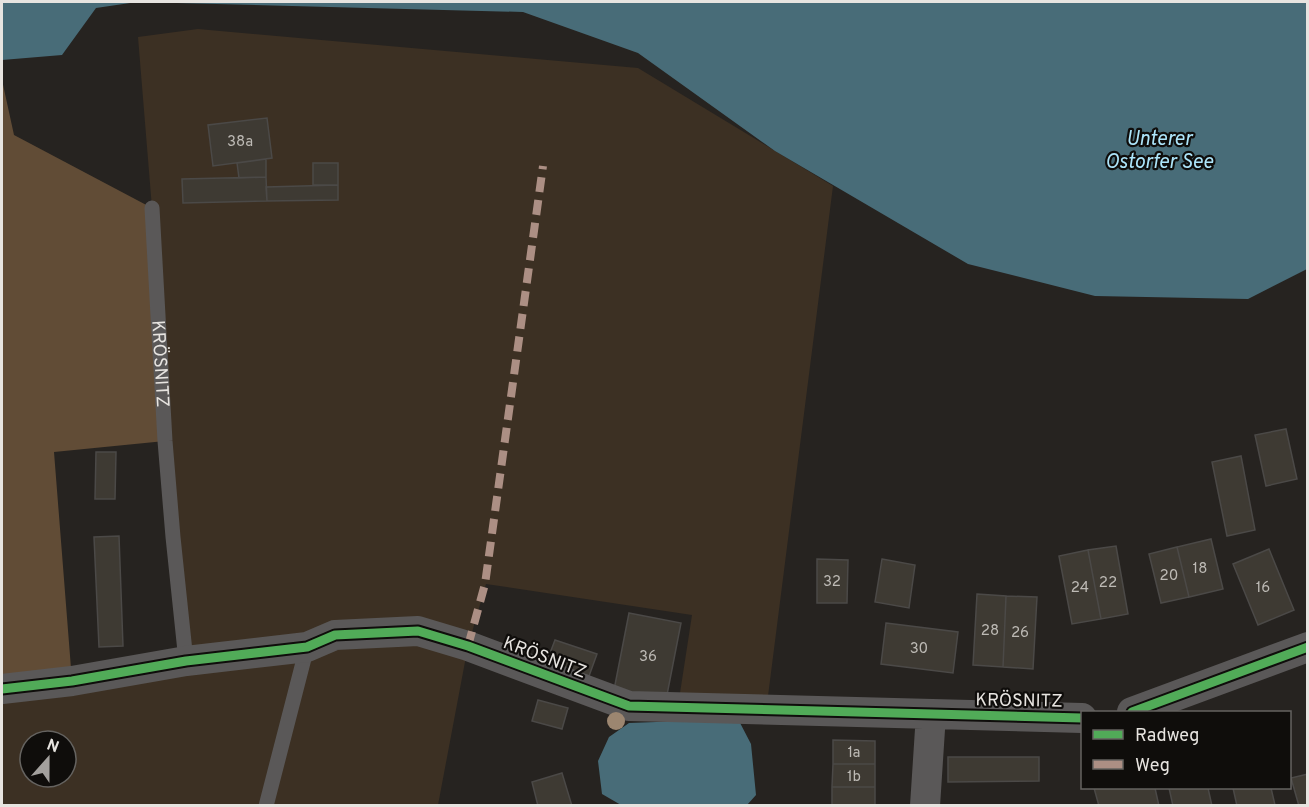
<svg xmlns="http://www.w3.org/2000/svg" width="1309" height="807" viewBox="0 0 1309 807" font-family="Overpass,sans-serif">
  <rect width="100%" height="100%" fill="#262320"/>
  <!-- green -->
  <path fill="#3c3023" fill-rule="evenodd" d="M 198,29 L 638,68 L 833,186 L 767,704 L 680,693 L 692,615 L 486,584 L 468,646 L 438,805 L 2,806 L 2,689 L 186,661 L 152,208 L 138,37 ZM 30,741 L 66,741 L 66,777 L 30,777 Z"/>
  <!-- forest -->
  <path fill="#614c36" d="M 2,80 L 14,135 L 152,208 L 165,441 L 54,452 L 72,681 L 2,689 Z"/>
  <!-- water -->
  <path fill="#486c78" d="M 2,2 L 1307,2 L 1307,269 L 1248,299 L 1095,296 L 968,264 L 775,151 L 638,53 L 523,12 L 137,2 L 96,8 L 62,55 L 2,60 Z
    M 738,719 L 751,744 L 756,795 L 747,805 L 621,805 L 602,794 L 598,761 L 609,737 L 629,723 Z"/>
  <!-- building -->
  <path fill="#3e3a33" stroke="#4b4947" stroke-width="1.5" d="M 267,118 L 272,158 L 213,166 L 208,125 Z
    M 266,159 L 266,177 L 239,178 L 237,163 Z
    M 313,163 L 338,163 L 338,185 L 313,185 Z
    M 266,177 L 267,201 L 183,203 L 182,179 Z
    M 338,185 L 338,200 L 267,201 L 266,187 Z
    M 1286,429 L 1297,479 L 1266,486 L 1255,435 Z
    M 96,452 L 116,452 L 115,499 L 95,499 Z
    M 1241,456 L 1255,530 L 1227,536 L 1212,462 Z
    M 119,536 L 123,646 L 99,647 L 94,537 Z
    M 1211,539 L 1223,589 L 1189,597 L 1177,547 Z
    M 1116,546 L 1128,614 L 1101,619 L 1088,550 Z
    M 1177,547 L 1189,597 L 1161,603 L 1149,554 Z
    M 1269,549 L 1294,610 L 1258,625 L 1233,564 Z
    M 1088,550 L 1101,619 L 1072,624 L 1059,556 Z
    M 817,559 L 848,560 L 847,603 L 817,603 Z
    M 882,559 L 915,565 L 909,608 L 875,602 Z
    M 977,594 L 1006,596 L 1003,667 L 973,665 Z
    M 1006,596 L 1037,597 L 1033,669 L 1003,667 Z
    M 629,613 L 681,623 L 666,700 L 614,690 Z
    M 886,623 L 958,632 L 953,673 L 881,664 Z
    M 555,640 L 597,654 L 589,676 L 547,661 Z
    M 538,700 L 568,708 L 562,729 L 532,721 Z
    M 833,740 L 875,741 L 875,764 L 833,764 Z
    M 948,757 L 1039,757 L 1039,781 L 948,782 Z
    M 833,764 L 875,764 L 875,787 L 832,787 Z
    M 562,773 L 572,806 L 538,806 L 532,782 Z
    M 1308,774 L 1308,806 L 1299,806 L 1291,778 Z
    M 832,787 L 875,787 L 875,806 L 832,806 Z
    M 1094,788 L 1155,788 L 1159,806 L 1099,806 Z
    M 1169,788 L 1208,788 L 1212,806 L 1173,806 Z
    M 1233,788 L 1271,788 L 1275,805 L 1237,806 Z"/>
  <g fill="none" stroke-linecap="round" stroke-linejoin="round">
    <!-- service -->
    <g stroke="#5a5858" stroke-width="15">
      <path id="s1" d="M 152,208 L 165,441 L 173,537 L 186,661"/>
      <path d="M 266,806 L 307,647"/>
    </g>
    <!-- minor -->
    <path stroke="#5a5858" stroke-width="30" d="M 2,689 L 72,681 L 186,661 L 307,647 L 335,635 L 418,631 L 468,646 L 629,706 L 1082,718
      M 1132,712 L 1308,647
      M 925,806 L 931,714"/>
    <!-- quiet -->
    <path stroke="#ac8f84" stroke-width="8" stroke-dasharray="15 8" stroke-linecap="butt" d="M 468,646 L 485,584 L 543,166"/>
    <!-- cycleway casing -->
    <g stroke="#0f0d0b" stroke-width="13">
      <path id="cycleway" d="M 2,689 L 72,681 L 186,661 L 307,647 L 335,635 L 418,631 L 468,646 L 629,706 L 1082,718
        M 1132,712 L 1308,647"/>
    </g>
    <!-- cycleway -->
    <use href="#cycleway" stroke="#51ab58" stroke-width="9"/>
  </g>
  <!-- trees -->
  <circle fill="#9c8670" cx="616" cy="721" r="9"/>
  <g text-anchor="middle" stroke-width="4.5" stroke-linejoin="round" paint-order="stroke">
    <!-- number labels -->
    <g font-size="15" fill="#bdbab5">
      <text x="240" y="146">38a</text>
      <text x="1200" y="573">18</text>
      <text x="1169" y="580">20</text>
      <text x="832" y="586">32</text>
      <text x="1108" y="587">22</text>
      <text x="1080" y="592">24</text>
      <text x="1263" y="592">16</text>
      <text x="990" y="635">28</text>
      <text x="1020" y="637">26</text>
      <text x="919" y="653">30</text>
      <text x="648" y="661">36</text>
      <text x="854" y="757">1a</text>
      <text x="854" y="781">1b</text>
    </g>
    <!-- street labels -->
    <g font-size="18" fill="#e7e4e0" stroke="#0f0d0b">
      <text dy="6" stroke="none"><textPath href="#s1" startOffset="156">KRÖSNITZ</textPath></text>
      <text transform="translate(545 657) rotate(21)" y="6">KRÖSNITZ</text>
      <text transform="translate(1019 700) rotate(1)" y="6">KRÖSNITZ</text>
    </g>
    <!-- water labels -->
    <g font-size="20" font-style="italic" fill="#ade5fa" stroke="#0f0d0b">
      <text x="1159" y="145">Unterer<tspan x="1159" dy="23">Ostorfer See</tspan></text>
    </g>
  </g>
  <!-- border -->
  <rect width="1309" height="807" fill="none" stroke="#e7e4e0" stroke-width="6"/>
  <!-- legend -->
  <rect x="1081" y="711" width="210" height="78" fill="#0f0d0b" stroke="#656360" stroke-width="1.5"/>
  <rect x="1093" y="730" width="30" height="9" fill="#51ab58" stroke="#656360" stroke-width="1.5"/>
  <text x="1135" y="741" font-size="18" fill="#e7e4e0">Radweg</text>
  <rect x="1093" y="760" width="30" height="9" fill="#ac8f84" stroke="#656360" stroke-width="1.5"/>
  <text x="1135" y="771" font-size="18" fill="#e7e4e0">Weg</text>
  <!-- north arrow -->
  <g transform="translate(48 759) rotate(21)"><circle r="28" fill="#0f0d0b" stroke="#656360" stroke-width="1.5"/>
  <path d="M0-4.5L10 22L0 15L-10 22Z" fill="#a3a09d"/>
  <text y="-9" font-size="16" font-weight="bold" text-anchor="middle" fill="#e7e4e0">N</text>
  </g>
</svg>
